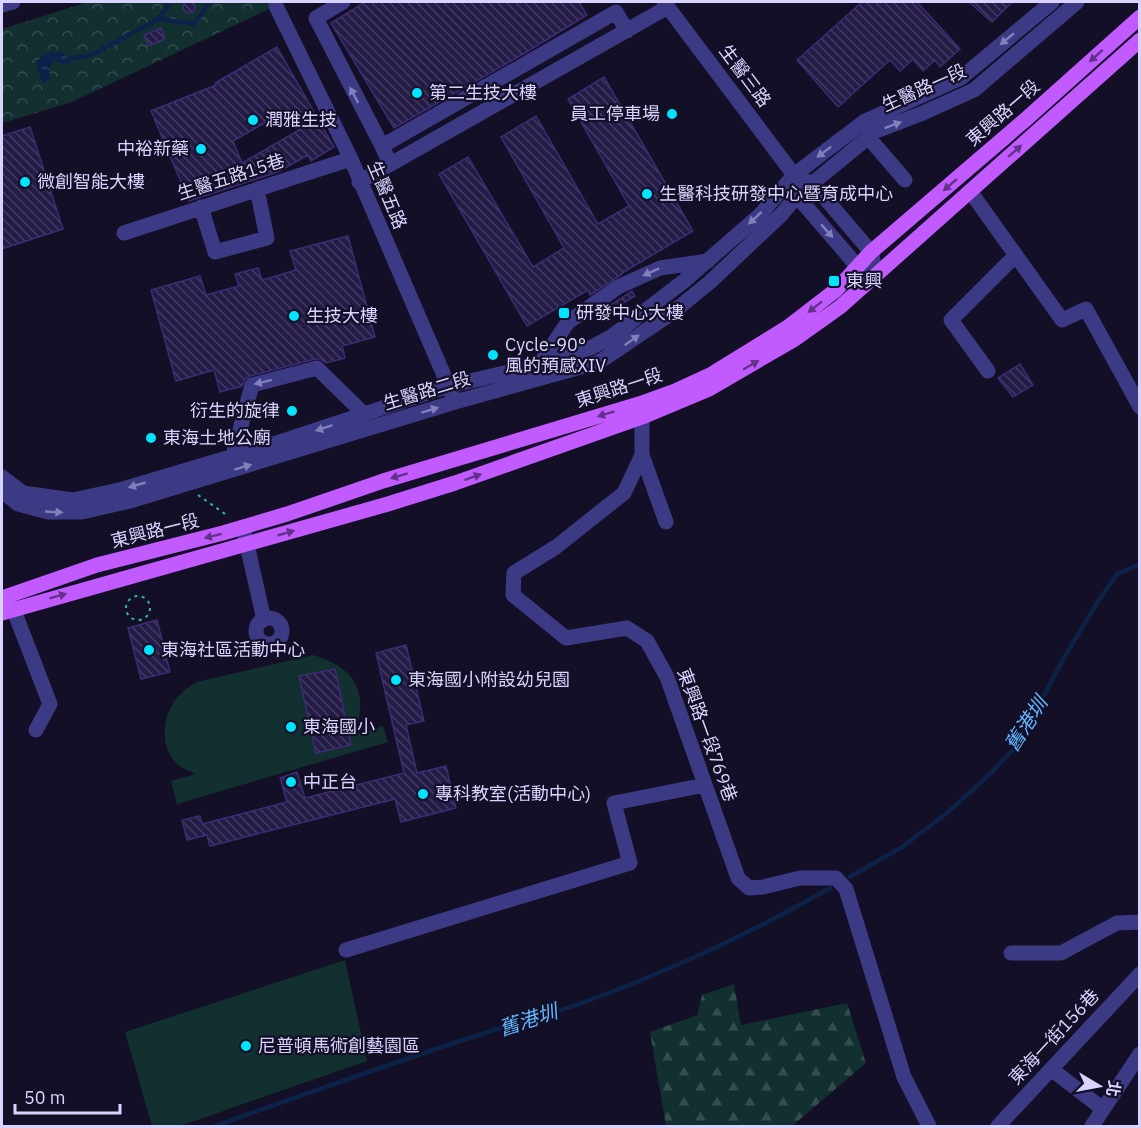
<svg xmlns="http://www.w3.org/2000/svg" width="1141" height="1128" viewBox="0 0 1141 1128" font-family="'IBM Plex Sans','Noto Sans TC',sans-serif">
  <defs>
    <pattern id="forest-firs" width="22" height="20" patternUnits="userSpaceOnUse" patternTransform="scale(1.5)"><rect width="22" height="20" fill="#12302f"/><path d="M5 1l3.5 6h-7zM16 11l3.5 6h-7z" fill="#344d4e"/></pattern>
    <pattern id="park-crowns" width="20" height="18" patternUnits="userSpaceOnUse" patternTransform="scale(1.5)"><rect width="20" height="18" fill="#12302f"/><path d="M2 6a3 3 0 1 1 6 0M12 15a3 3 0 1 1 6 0" fill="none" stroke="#344d4e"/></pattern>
    <pattern id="water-ripples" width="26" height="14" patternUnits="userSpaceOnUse" patternTransform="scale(1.5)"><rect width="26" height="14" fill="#0c2248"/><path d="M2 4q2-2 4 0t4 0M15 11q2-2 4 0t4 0" fill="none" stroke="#2f4163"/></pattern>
    <pattern id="building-back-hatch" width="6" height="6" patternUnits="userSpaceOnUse" patternTransform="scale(1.5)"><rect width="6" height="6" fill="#241b47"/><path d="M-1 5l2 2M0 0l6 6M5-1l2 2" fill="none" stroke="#433b63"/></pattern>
  </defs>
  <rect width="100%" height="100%" fill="#130f26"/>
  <!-- grass -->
  <path fill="#12302f" d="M 313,655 C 355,667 370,693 354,734 L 383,726 L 388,742 L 177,804 L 171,781 L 195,774 C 188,770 180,768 175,762 C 158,743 163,709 182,693 C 186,688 192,685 197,682 Z
    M 345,960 L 367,1061 L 180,1126 L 152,1126 L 125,1032 Z"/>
  <!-- forest -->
  <path fill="url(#forest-firs)" d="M 734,984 L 741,1025 L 847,1003 L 866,1063 L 792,1126 L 666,1126 L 650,1032 L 697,1015 L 702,995 Z"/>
  <!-- park -->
  <path fill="url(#park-crowns)" d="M 88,2 L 284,2 L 72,102 L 2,123 L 2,29 Z"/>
  <!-- water -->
  <path fill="url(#water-ripples)" d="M 47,52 L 63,52 L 73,63 L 63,64 L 55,61 L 49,68 L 50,79 L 43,83 L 39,74 L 36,62 Z"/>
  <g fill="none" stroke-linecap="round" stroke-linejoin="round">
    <!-- stream -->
    <path stroke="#0c2248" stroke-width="4.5" d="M 159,19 L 194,24 L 210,2
      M 69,59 L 91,55 L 159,19 L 170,2
      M 850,877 L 902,847 L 947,813 L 992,772 L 1017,745 L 1065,656 L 1097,603 L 1117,574 L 1140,564
      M 215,1126 C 297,1097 378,1068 460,1041 C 501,1027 542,1017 582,1003 C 668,972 751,933 830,888"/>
  </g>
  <!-- building -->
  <path fill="url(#building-back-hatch)" stroke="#3b2d73" stroke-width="1.5" fill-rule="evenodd" d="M183 7a6 6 0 1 1 12 0a6 6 0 1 1-12 0Z
    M 365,2 L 579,2 L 587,15 L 525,53 L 394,128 L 331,23 Z
    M 862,2 L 917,2 L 960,49 L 940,67 L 935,60 L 923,71 L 913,59 L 900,71 L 890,60 L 838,107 L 797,60 Z
    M 969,2 L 1012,2 L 992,22 Z
    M 161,28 L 165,39 L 148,46 L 144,35 Z
    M 277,47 L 334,147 L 311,161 L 308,155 L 278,172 L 189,201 L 151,111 L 216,85 L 215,83 ZM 287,110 L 299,130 L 242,163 L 233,141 Z
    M 604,77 L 693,231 L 622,273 L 622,274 L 590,295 L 588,290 L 527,326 L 439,174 L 468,157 L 533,267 L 564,248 L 501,137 L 536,116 L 598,224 L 629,206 L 568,99 Z
    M 30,127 L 63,229 L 2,249 L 2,136 Z
    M 348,236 L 375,337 L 342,346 L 345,358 L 326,363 L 320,359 L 315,359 L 250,376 L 245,379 L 242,386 L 220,392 L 214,370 L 176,381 L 151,290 L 200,276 L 206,295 L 239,286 L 235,274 L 258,268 L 262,280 L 296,270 L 290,251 Z
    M 632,291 L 635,296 L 602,316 L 600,312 Z
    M 1020,364 L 1033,385 L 1013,397 L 998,378 Z
    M 157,620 L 170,672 L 141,679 L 128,628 Z
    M 406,645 L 424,721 L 406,725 L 417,773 L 446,766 L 456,808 L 401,822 L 395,799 L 210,846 L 207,835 L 187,840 L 182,820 L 200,816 L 202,824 L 287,802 L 280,778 L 297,772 L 305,798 L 404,773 L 376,653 Z
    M 335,669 L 351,745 L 316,753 L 299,676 Z"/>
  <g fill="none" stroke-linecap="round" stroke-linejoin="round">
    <!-- path -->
    <path stroke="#2fb8b0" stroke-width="2" stroke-dasharray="3 4.5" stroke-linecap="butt" d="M 198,495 L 228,516
      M126 608a12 12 0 1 1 24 0a12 12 0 1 1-24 0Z"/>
    <!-- minor -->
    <path stroke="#3d3a85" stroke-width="15" d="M 343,2 L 316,18 L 382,146
      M 664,2 L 794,175 L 813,184 L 871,252 L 876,273
      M 2,5 L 13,2
      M 276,6 L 350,157 L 452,394
      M 868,137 L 905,180
      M 390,164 L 382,146 L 616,12 L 627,31
      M 359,182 L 668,7
      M 796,186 L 797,196 L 858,267 L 868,270
      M 970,191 L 1062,320 L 1086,309 L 1140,407
      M 201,207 L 215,252 L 267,238 L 257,189
      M 124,233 L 344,161 L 350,157
      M 539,365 L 568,322 L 618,287 L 660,268 L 708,261
      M 988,371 L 951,320 L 1016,255
      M 640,407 L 642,417 L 642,455 L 624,493 L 556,547 L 514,573 L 513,595 L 566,638 L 627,628 L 647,641 L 667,677 L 738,878 L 749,888 L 763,887 L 800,878 L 836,878 L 846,889 L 904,1077 L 929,1126
      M 642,455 L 666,522
      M 233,456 L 252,385 L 317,368 L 364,414
      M 2,477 L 23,493 L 73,500 L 123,489 L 267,446 L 449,386 L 539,365 L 590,348 L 611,337 L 684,281 L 760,215 L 794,175 L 865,121 L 961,78 L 1052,2
      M 2,491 L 18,504 L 48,512 L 82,512 L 130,501 L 455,402 L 599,362 L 672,313 L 710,282 L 781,215 L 797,196 L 876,131 L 923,113 L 974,90 L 1077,2
      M 243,527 L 264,620
      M 13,608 L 50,704 L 36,730
      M256 631a13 13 0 1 1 26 0a13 13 0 1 1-26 0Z
      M 346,950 L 630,863 L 614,803 L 705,785
      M 1011,953 L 1061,953 L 1117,923 L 1140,922
      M 1051,1069 L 1103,1109
      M 998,1126 L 1140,974
      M 1092,1126 L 1140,1054"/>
    <!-- major -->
    <path stroke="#c25bff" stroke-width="15" d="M 2,598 L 97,565 L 223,533 L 287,514 L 383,481 L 639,404 L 675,391 L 712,374 L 788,327 L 836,290 L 871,252 L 1025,120 L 1140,17
      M 2,613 L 388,504 L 455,483 L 642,417 L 709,389 L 795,339 L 840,307 L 1140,40"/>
  </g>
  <!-- one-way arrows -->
  <defs><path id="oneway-solid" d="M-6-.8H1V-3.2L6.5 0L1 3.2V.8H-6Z" transform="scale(1.5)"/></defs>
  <g fill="#837fbc">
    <use href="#oneway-solid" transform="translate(1007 39) rotate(140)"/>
    <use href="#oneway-solid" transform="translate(354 95) rotate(-118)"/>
    <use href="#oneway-solid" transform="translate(893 125) rotate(-21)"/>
    <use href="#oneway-solid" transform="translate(824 152) rotate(143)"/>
    <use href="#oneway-solid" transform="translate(755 218) rotate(137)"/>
    <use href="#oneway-solid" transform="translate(827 231) rotate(49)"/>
    <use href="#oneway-solid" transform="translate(651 272) rotate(156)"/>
    <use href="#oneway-solid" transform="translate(632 340) rotate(-35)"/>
    <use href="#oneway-solid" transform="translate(263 382) rotate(166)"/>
    <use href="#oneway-solid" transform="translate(430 410) rotate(-17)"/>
    <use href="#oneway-solid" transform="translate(324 428) rotate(162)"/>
    <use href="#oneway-solid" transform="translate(243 467) rotate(-17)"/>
    <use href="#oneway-solid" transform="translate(137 485) rotate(164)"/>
    <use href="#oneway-solid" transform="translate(54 512) rotate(3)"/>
  </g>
  <g fill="#623188">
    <use href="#oneway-solid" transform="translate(1096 56) rotate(138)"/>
    <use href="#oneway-solid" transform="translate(1015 151) rotate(-41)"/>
    <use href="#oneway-solid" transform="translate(950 185) rotate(139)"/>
    <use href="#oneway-solid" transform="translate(815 307) rotate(142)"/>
    <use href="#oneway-solid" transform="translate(751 365) rotate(-30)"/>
    <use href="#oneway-solid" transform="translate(606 414) rotate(163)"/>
    <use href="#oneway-solid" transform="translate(399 476) rotate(163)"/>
    <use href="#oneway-solid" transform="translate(473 477) rotate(-20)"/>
    <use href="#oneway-solid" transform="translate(286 533) rotate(-16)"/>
    <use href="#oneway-solid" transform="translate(213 536) rotate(166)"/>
    <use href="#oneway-solid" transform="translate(58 596) rotate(-15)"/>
  </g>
  <!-- markers -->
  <g fill="#00e5ff" stroke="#130f26" stroke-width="2">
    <circle cx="417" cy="93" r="6"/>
    <circle cx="672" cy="114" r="6"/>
    <circle cx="253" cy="120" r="6"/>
    <circle cx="201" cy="149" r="6"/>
    <circle cx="25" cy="182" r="6"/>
    <circle cx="647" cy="194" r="6"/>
    <rect x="828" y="275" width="12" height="12" rx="3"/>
    <rect x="558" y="307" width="12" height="12" rx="3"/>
    <circle cx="294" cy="316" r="6"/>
    <circle cx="493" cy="355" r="6"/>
    <circle cx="292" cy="411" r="6"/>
    <circle cx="151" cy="438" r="6"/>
    <circle cx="149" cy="650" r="6"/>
    <circle cx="396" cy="680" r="6"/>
    <circle cx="291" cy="727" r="6"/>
    <circle cx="291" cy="782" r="6"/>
    <circle cx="423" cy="794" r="6"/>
    <circle cx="246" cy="1046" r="6"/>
  </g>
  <g text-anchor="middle" stroke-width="4.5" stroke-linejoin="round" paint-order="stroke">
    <!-- street labels -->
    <g font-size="18" fill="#d9d4ff" stroke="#130f26">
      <text transform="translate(745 76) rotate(53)" y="6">生醫三路</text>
      <text transform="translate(924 88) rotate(-24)" y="6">生醫路一段</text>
      <text transform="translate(1003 113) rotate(-41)" y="6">東興路一段</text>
      <text transform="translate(231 177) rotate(-18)" y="6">生醫五路15巷</text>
      <text transform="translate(387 195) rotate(67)" y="6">生醫五路</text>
      <text transform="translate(619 388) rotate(-18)" y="6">東興路一段</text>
      <text transform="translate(427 391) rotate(-17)" y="6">生醫路二段</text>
      <text transform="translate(155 531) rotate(-14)" y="6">東興路一段</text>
      <text transform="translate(707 735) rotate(70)" y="6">東興路一段769巷</text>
      <text transform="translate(1054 1037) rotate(-47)" y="6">東海一街156巷</text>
    </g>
    <!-- poi labels -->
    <g font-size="18" fill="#d9d4ff" stroke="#130f26" text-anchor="start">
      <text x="429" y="99">第二生技大樓</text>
      <text x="660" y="120" text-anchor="end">員工停車場</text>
      <text x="265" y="126">潤雅生技</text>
      <text x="189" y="155" text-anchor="end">中裕新藥</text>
      <text x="37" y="188">微創智能大樓</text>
      <text x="659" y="200">生醫科技研發中心暨育成中心</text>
      <text x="846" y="287">東興</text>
      <text x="576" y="319">研發中心大樓</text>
      <text x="306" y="322">生技大樓</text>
      <text x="505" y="351">Cycle-90°<tspan x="505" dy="21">風的預感XIV</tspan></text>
      <text x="280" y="417" text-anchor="end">衍生的旋律</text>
      <text x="163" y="444">東海土地公廟</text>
      <text x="161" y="656">東海社區活動中心</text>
      <text x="408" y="686">東海國小附設幼兒園</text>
      <text x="303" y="733">東海國小</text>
      <text x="303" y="788">中正台</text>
      <text x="435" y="800">專科教室(活動中心)</text>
      <text x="258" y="1052">尼普頓馬術創藝園區</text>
    </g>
    <!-- water labels -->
    <g font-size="20" font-style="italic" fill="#62b6ff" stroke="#130f26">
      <text transform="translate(1026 724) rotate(-57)" y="7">舊港圳</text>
      <text transform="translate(528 1020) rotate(-18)" y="7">舊港圳</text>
    </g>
  </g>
  <!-- border -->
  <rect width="1141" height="1128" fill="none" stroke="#d9d4ff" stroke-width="6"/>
  <!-- north arrow -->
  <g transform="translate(1099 1086) rotate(100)" stroke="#130f26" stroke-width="4.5" paint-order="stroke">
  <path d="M0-4.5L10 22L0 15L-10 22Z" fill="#d9d4ff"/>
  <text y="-9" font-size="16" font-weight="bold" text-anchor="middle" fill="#d9d4ff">北</text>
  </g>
  <!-- scale -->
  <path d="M15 1104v9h105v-9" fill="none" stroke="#d9d4ff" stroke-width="3"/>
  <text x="24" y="1104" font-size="18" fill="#d9d4ff" stroke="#130f26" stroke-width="4.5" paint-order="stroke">50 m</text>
</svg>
